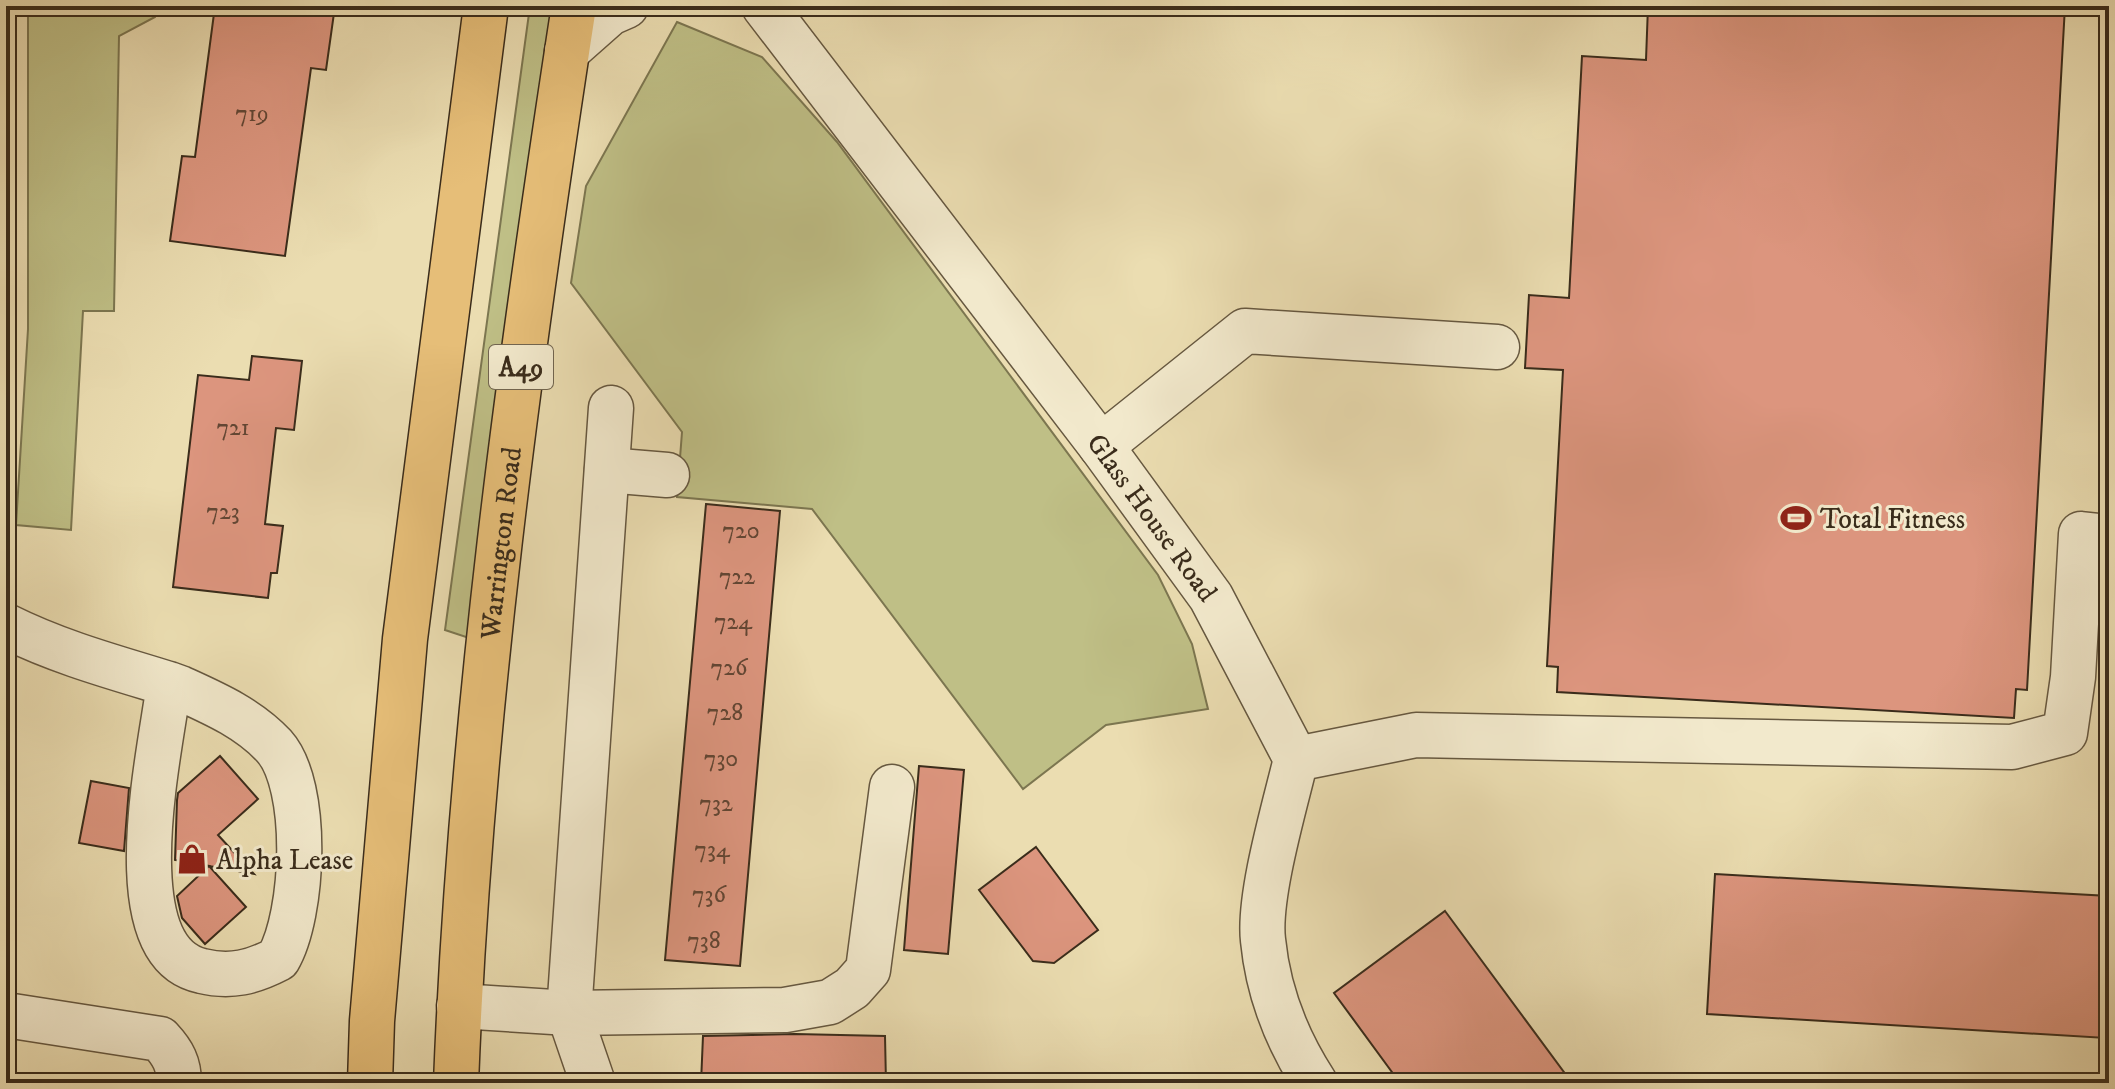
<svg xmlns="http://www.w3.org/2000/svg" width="2115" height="1089" viewBox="0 0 2115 1089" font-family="'IM FELL DW Pica',serif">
  <rect width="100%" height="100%" fill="#ebddb1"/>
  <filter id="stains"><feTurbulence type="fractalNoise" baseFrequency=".0025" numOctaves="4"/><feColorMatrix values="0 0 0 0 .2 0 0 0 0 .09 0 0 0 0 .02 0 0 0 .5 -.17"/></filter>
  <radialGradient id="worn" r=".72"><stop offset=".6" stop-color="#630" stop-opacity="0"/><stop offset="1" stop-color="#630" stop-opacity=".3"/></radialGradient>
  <!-- green -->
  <path fill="#bfbf86" stroke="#7c7650" stroke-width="2" d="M 28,6 L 159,6 L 155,17 L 119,36 L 114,311 L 83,311 L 71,530 L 16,525 L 28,329 Z
    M 530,6 L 560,6 L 472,639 L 445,630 Z
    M 677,22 L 762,57 L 837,142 L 1158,575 L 1192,644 L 1208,709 L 1106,725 L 1023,789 L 812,509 L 677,497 L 682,432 L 571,283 L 586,186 Z"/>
  <!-- building -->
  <path fill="#dc957e" stroke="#3a2c1b" stroke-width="2" d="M 215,6 L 335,6 L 326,70 L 311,68 L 285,256 L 170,241 L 182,156 L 195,157 Z
    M 1648,6 L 2065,6 L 2027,690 L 2016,689 L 2014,718 L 1557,692 L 1558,667 L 1547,666 L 1563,370 L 1525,368 L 1529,295 L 1569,298 L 1582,56 L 1646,60 Z
    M 252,356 L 302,361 L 294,430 L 276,428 L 265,524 L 283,526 L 277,573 L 271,573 L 268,598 L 173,587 L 198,375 L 249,380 Z
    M 706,504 L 780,511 L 740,966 L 665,960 Z
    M 220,756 L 258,799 L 218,835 L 254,874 L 209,866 L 246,907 L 205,944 L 182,918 L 177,896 L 209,866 L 175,860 L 177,800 L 178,793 Z
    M 919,766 L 964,770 L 948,954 L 904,950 Z
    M 91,781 L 129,788 L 124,851 L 79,843 Z
    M 1036,847 L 1098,930 L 1054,963 L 1033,961 L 979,890 Z
    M 1715,874 L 2109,896 L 2106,1038 L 1707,1014 Z
    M 1445,911 L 1572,1083 L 1400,1083 L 1334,993 Z
    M 795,1034 L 885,1036 L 886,1083 L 701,1083 L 703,1036 Z"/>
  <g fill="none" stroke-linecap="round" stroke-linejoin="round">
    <!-- minor casing -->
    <g stroke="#665840" stroke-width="47">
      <g id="minor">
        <path id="s1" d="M 764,6 L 1101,446 L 1211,597 L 1296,759 C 1285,805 1258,896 1263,940 C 1268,991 1287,1040 1315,1083"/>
        <path d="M 567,51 L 610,13 L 626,6"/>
        <path d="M 1101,446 L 1245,331 L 1497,347"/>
        <path d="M 607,470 L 667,475"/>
        <path d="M 6,626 C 58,652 113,667 169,684 L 180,688 C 213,703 248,718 274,746 C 310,786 304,915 278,959 C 253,972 231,978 202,971 C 113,952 161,748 169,684"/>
        <path d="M 1296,759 L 1416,735 L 2012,747 L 2065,733 L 2073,677 L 2081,534 L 2109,537"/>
        <path d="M 459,1006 L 569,1013 L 785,1010 L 830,1002 L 852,988 L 868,970 L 892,787"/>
        <path d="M 6,1015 L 160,1039 C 173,1053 179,1064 179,1083"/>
        <path d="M 593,1083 L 569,1013 L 611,408"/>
      </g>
    </g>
    <!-- highway casing -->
    <g stroke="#3a2c1b" stroke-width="47">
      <g id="highway">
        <path d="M 370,1083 L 372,1021 L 405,639 L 486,6"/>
        <path id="s2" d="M 456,1083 C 470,722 519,363 574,6"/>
      </g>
    </g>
    <!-- minor -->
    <use href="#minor" stroke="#f2e9cc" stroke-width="44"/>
    <!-- highway -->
    <use href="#highway" stroke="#e6be78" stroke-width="44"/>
  </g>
  <!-- icons -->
  <defs>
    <g id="stadium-bare" transform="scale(2.4)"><path d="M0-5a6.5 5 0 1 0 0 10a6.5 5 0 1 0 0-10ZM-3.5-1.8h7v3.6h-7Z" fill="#8f2418" stroke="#f2e9cc" stroke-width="2.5" paint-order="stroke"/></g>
    <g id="shop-bare" transform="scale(2.4)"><path d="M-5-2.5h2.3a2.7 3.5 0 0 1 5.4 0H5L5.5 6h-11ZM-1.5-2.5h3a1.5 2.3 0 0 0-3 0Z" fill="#8f2418" stroke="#f2e9cc" stroke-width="2.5" paint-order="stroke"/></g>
  </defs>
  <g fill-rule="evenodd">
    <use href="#stadium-bare" x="1796" y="518"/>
    <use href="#shop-bare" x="192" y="859"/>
  </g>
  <g text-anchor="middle" stroke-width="6" stroke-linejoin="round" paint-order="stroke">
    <!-- number labels -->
    <g font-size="24" fill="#624634">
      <text x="252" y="121">719</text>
      <text x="233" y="435">721</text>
      <text x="223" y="519">723</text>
      <text x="741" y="538">720</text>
      <text x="737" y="584">722</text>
      <text x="733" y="629">724</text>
      <text x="729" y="675">726</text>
      <text x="725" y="720">728</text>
      <text x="721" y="766">730</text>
      <text x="716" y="811">732</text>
      <text x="712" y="857">734</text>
      <text x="709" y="902">736</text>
      <text x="704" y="948">738</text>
    </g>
    <!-- shield labels -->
    <rect fill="#f2e9cc" stroke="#716550" stroke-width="2" x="489" y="345" width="64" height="44" rx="6"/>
    <g font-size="26" font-weight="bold" fill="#3a2c1b">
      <text x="521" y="376">A49</text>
    </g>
    <!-- street labels -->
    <g font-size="28" fill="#3a2c1b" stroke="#f2e9cc">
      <text dy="10" stroke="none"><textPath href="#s1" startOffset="642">Glass House Road</textPath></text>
      <text dy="10" stroke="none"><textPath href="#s2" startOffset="542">Warrington Road</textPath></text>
    </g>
    <!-- poi labels -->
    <g font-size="28" fill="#3a2c1b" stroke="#f2e9cc" text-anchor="start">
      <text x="1820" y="528">Total Fitness</text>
      <text x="216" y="869">Alpha Lease</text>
    </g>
  </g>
  <!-- margin -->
  <rect width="2115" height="1089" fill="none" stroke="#ebddb1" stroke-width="32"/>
  <rect x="8" y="8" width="2099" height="1073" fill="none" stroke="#3a2c1b" stroke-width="4"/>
  <rect x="16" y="16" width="2083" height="1057" fill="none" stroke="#3a2c1b" stroke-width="2"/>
  <rect width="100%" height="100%" filter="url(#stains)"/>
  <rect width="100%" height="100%" fill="url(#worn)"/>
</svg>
